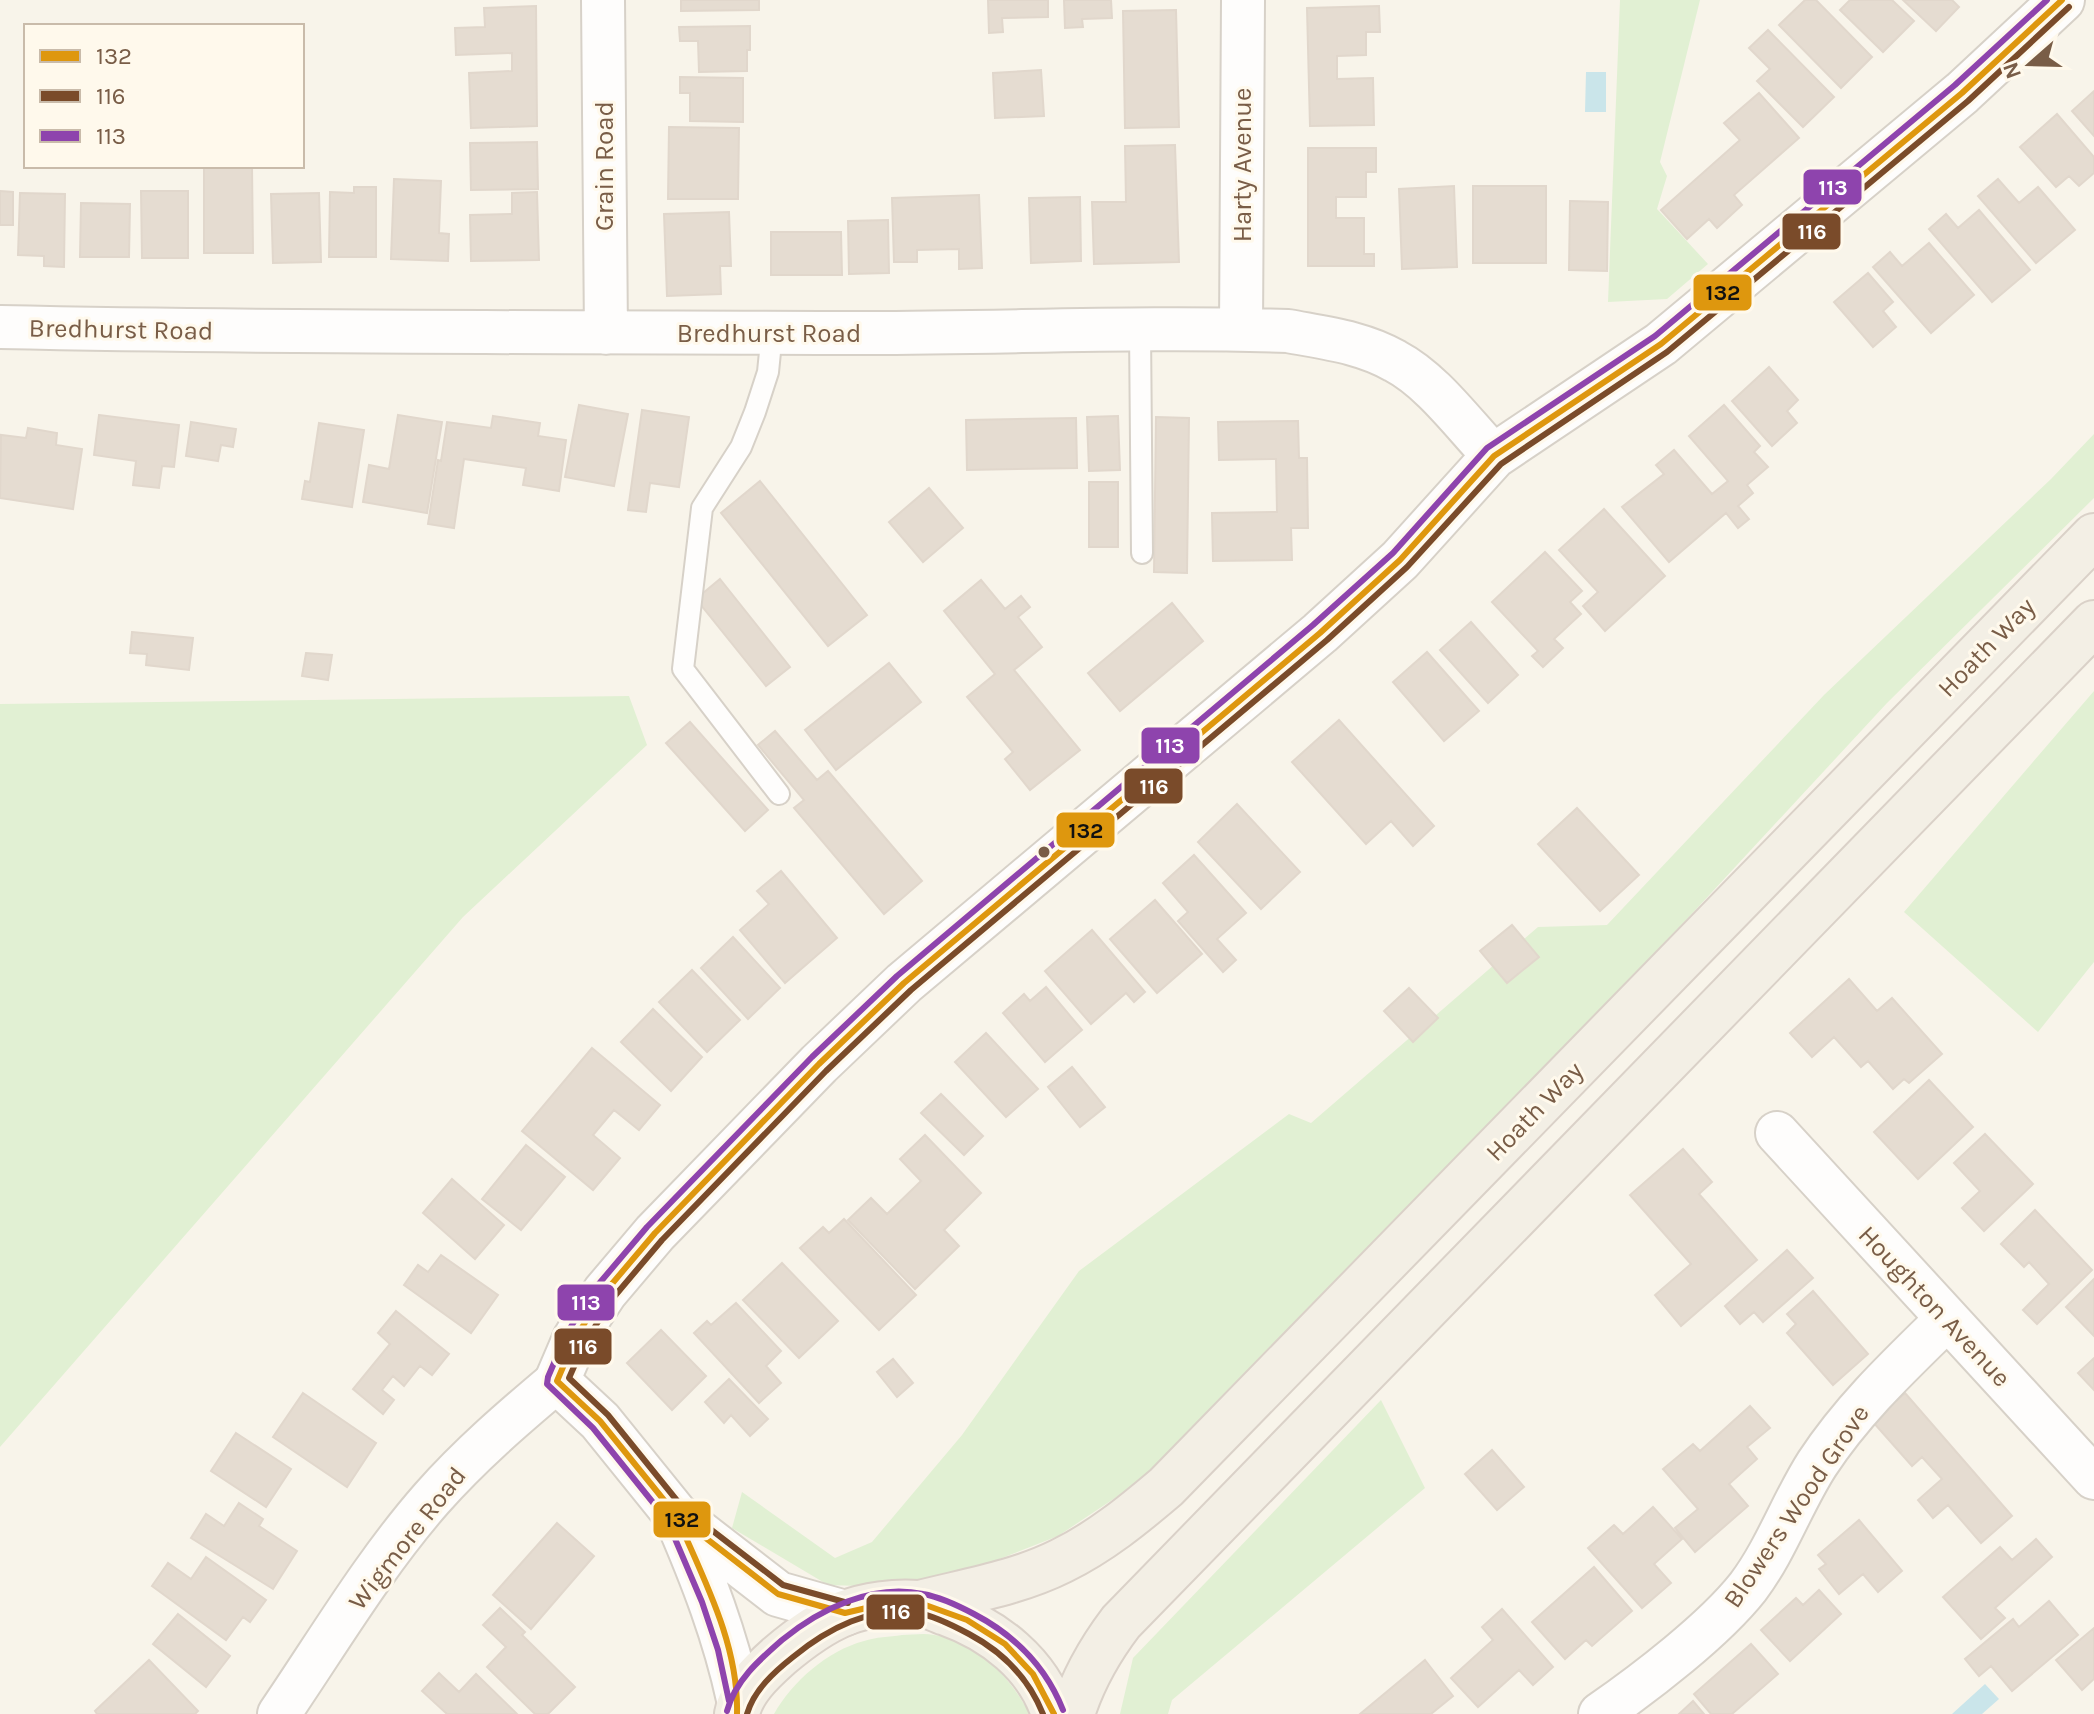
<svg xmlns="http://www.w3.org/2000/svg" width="2094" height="1714" viewBox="0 0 2094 1714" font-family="Karla,sans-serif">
  <rect width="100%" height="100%" fill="#f8f4ea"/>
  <!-- green -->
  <path fill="#e1f0d3" d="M 1620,0 L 1700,0 L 1660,162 L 1667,176 L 1657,209 L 1708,264 L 1667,299 L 1608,302 Z
    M 2094,434 L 2094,498 L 1887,703 L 1601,1012 L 1148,1476 L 1058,1536 L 925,1588 L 828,1585 L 732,1528 L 742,1492 L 835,1558 L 872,1542 L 962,1435 L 1079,1271 L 1289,1114 L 1311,1123 L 1538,927 L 1607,925 L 1824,695 L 2051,479 Z
    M 2094,691 L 2094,962 L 2038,1032 L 1904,912 Z
    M 629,696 L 647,745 L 463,917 L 0,1447 L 0,704 Z
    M 1381,1400 L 1425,1488 L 1172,1700 L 1168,1714 L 1120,1714 L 1133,1658 Z
    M 902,1635 C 912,1635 924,1633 934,1635 C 978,1640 1010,1678 1030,1714 L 774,1714 C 793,1681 827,1651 864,1641 C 876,1637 889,1637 902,1635 Z"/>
  <!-- water -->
  <path fill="#cae5ea" d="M 1586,72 L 1606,72 L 1606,112 L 1585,112 Z
    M 1985,1684 L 1999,1699 L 1982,1714 L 1952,1714 Z"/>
  <!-- building -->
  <path fill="#e5dcd1" stroke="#e1d7cc" stroke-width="2" d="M 681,0 L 759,0 L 759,10 L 681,11 Z
    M 988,0 L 1048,0 L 1048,17 L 1002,18 L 1003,32 L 989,33 Z
    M 1064,0 L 1111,0 L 1112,18 L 1082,19 L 1083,27 L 1065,28 Z
    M 1805,0 L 1816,0 L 1872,57 L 1841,88 L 1779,25 Z
    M 1850,0 L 1892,0 L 1914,21 L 1883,52 L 1840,10 Z
    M 1903,0 L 1952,0 L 1959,7 L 1936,31 Z
    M 536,6 L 537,126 L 471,128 L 469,73 L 512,71 L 512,53 L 456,55 L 455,28 L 485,27 L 484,8 Z
    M 1379,6 L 1380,32 L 1366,32 L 1366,55 L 1337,56 L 1337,79 L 1373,78 L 1374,125 L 1310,126 L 1307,8 Z
    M 1176,10 L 1179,127 L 1125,128 L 1123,11 Z
    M 750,26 L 750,50 L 747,50 L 747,71 L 699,72 L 698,41 L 680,41 L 679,27 Z
    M 1768,30 L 1834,97 L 1803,127 L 1757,81 L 1770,69 L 1749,48 Z
    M 1041,70 L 1044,116 L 995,118 L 993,73 Z
    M 680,77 L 743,78 L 743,122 L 690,121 L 690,93 L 680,93 Z
    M 2094,91 L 2094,136 L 2072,111 Z
    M 1759,93 L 1799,138 L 1734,195 L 1742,205 L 1717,228 L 1709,219 L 1687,239 L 1661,210 L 1740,140 L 1724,123 Z
    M 2057,114 L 2094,157 L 2094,173 L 2079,186 L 2069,176 L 2056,187 L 2020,147 Z
    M 669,127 L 739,128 L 738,199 L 668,199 Z
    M 537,142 L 538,189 L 471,190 L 470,143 Z
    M 1175,145 L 1179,262 L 1094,264 L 1092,202 L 1126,202 L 1125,146 Z
    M 1308,148 L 1376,148 L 1376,172 L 1366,172 L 1366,197 L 1336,197 L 1336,218 L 1364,218 L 1364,254 L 1374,254 L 1374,266 L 1308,266 Z
    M 252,166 L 253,253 L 204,253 L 204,167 Z
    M 394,179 L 441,181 L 439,233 L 449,234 L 448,261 L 391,259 Z
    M 1998,179 L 2019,203 L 2038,187 L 2075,230 L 2036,263 L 1978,196 Z
    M 1454,186 L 1457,267 L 1402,269 L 1399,189 Z
    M 1473,186 L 1546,186 L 1546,263 L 1473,263 Z
    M 354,187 L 376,187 L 376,257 L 329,257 L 330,192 L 354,193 Z
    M 0,191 L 13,192 L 13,225 L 0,225 Z
    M 141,191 L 188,191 L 188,258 L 142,258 Z
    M 537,192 L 539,260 L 471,261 L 470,215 L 512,214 L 512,193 Z
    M 20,193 L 65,194 L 64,267 L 44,266 L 44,256 L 18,255 Z
    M 319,193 L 321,262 L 273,263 L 271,194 Z
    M 979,195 L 982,268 L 959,269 L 959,249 L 917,250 L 917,262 L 894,262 L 892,198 Z
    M 1080,197 L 1081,261 L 1031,263 L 1029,198 Z
    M 1570,201 L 1608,202 L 1607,271 L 1569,270 Z
    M 81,203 L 130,204 L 129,257 L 80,257 Z
    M 1979,210 L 2030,270 L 1992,302 L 1929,229 L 1946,214 L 1958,228 Z
    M 729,212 L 731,266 L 720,266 L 721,294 L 667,296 L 664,214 Z
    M 888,220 L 889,273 L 849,274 L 848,221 Z
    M 771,232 L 841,232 L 842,275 L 771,275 Z
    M 1929,243 L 1974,295 L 1931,333 L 1873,267 L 1890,252 L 1902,266 Z
    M 1868,273 L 1893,302 L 1883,311 L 1896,327 L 1873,347 L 1834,302 Z
    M 1769,367 L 1798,400 L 1787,411 L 1797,423 L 1772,446 L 1732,401 Z
    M 579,405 L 628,414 L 614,486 L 565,477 Z
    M 1724,405 L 1760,446 L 1754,452 L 1768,467 L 1747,485 L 1753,493 L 1738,506 L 1749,519 L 1738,528 L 1726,513 L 1669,562 L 1622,507 L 1664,474 L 1656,465 L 1674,450 L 1712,494 L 1728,481 L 1689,436 Z
    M 642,410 L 689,417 L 679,487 L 650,483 L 646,512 L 628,510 Z
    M 99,415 L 179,425 L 174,467 L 162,466 L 159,488 L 133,485 L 136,461 L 94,455 Z
    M 398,415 L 442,422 L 427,513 L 363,502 L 369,465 L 389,469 Z
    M 493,416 L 540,423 L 538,436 L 566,440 L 559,491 L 523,485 L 526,468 L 464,459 L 454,528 L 428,524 L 438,460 L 441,461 L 447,422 L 491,428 Z
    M 1118,416 L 1120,470 L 1089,471 L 1087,417 Z
    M 1156,417 L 1189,418 L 1187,573 L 1154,572 Z
    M 1076,418 L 1077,468 L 967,470 L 966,420 Z
    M 1298,421 L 1299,458 L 1307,458 L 1308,528 L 1291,528 L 1292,560 L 1213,561 L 1212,513 L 1277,512 L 1276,459 L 1219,460 L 1218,422 Z
    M 191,422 L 236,429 L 233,447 L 221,445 L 218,461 L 186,456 Z
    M 319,423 L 364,430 L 352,507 L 302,499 L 305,481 L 310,482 Z
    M 28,428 L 57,433 L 56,445 L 82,449 L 73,509 L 0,498 L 1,435 L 26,438 Z
    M 760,481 L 867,615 L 828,646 L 721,513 Z
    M 1089,482 L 1118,482 L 1118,547 L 1089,547 Z
    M 929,488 L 963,528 L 923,562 L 889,522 Z
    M 1604,509 L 1665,576 L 1605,631 L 1583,606 L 1598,592 L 1559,550 Z
    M 1545,552 L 1582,591 L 1570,602 L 1581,614 L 1554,639 L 1563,648 L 1543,667 L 1532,656 L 1538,651 L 1492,602 Z
    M 720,579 L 790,667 L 766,686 L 696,599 Z
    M 981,580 L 1005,609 L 1021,596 L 1030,607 L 1018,617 L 1042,647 L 1014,670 L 1080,750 L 1030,790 L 1005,759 L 1013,752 L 967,697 L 995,674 L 944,611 Z
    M 1172,603 L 1203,641 L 1120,711 L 1088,673 Z
    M 1471,622 L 1518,675 L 1488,703 L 1440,650 Z
    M 132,632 L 193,638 L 189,670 L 146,665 L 147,654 L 130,653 Z
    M 1427,652 L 1479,711 L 1444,741 L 1393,682 Z
    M 306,653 L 332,655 L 328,680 L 302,676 Z
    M 889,663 L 921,702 L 836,770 L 805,730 Z
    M 1339,720 L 1434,826 L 1413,846 L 1391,821 L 1366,844 L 1292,762 Z
    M 690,722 L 768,810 L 745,831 L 666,743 Z
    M 775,731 L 817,780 L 828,771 L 922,881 L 884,914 L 794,808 L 804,800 L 758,745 Z
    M 1237,804 L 1300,872 L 1261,909 L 1198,842 Z
    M 1577,808 L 1639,875 L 1600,911 L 1538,844 Z
    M 1194,855 L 1246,913 L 1217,939 L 1236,960 L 1223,972 L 1178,921 L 1188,912 L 1163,883 Z
    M 781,871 L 837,938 L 785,983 L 740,930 L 769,904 L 757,891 Z
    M 1155,900 L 1202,954 L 1157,993 L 1110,939 Z
    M 1512,925 L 1539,957 L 1507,983 L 1480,951 Z
    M 1092,930 L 1145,992 L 1134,1002 L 1126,993 L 1091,1024 L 1045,971 Z
    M 733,937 L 780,988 L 748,1019 L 701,968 Z
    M 692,970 L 740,1020 L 707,1052 L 659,1002 Z
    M 1849,979 L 1877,1011 L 1892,998 L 1942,1054 L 1909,1083 L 1904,1079 L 1893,1089 L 1868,1061 L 1861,1067 L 1834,1037 L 1812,1057 L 1790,1033 Z
    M 1046,987 L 1082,1030 L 1045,1062 L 1003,1013 L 1024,994 L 1030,1001 Z
    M 1409,988 L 1438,1018 L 1413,1042 L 1384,1011 Z
    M 653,1009 L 702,1057 L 671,1091 L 621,1042 Z
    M 986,1033 L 1038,1089 L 1006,1117 L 955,1062 Z
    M 592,1048 L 660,1105 L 639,1130 L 614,1110 L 593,1135 L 620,1158 L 593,1190 L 522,1131 Z
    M 1072,1067 L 1105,1107 L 1080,1127 L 1048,1087 Z
    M 1929,1080 L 1973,1127 L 1918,1179 L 1874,1132 Z
    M 941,1094 L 983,1136 L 964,1155 L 921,1113 Z
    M 1985,1134 L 2033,1184 L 1984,1231 L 1962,1208 L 1980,1191 L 1954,1163 Z
    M 925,1135 L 981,1193 L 944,1230 L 959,1246 L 915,1289 L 848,1220 L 871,1198 L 887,1214 L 921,1181 L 900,1159 Z
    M 526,1145 L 565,1177 L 521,1230 L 482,1199 Z
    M 1683,1149 L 1712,1182 L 1699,1194 L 1757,1260 L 1681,1326 L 1655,1295 L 1691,1264 L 1630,1195 Z
    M 452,1179 L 504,1225 L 475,1259 L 423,1213 Z
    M 2035,1210 L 2092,1270 L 2037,1324 L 2023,1310 L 2049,1284 L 2029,1262 L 2024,1267 L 2001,1244 Z
    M 844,1219 L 916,1295 L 879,1330 L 800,1248 L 823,1227 L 829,1233 Z
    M 1787,1250 L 1813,1278 L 1763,1322 L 1754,1312 L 1740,1324 L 1725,1306 Z
    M 441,1255 L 498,1295 L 471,1333 L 404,1285 L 418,1265 L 428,1272 Z
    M 782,1263 L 838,1321 L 799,1358 L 743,1300 Z
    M 2094,1279 L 2094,1336 L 2066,1307 Z
    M 1813,1291 L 1868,1354 L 1833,1385 L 1787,1333 L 1796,1324 L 1787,1314 Z
    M 736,1303 L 781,1351 L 766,1366 L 781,1383 L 759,1403 L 694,1333 L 707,1321 L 711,1325 Z
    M 396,1311 L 449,1354 L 432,1375 L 420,1366 L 404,1386 L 393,1376 L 382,1390 L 394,1400 L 383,1414 L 353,1389 L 390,1344 L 378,1333 Z
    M 661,1330 L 706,1376 L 672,1410 L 627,1363 Z
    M 2094,1358 L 2094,1390 L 2078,1373 Z
    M 893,1359 L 913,1383 L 897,1397 L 877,1372 Z
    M 729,1379 L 768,1419 L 750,1436 L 731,1415 L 724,1423 L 705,1402 Z
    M 303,1393 L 376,1443 L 347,1487 L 273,1437 Z
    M 1905,1393 L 2012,1516 L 1981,1543 L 1948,1505 L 1933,1518 L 1918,1500 L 1942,1479 L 1922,1457 L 1912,1466 L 1873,1422 Z
    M 1750,1406 L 1770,1428 L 1747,1447 L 1757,1459 L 1729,1484 L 1748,1506 L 1695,1552 L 1675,1528 L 1698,1509 L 1663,1469 L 1693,1444 L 1700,1451 Z
    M 236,1433 L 291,1469 L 266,1507 L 211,1471 Z
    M 1492,1450 L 1524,1487 L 1497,1510 L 1465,1474 Z
    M 239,1503 L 263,1519 L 259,1526 L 297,1551 L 273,1589 L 191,1538 L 206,1514 L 224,1526 Z
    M 1653,1507 L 1682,1539 L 1654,1564 L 1671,1583 L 1642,1608 L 1588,1548 L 1614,1525 L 1623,1534 Z
    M 1859,1520 L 1902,1571 L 1878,1592 L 1863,1574 L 1839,1594 L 1819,1569 L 1826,1564 L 1818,1555 Z
    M 557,1523 L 594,1556 L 531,1629 L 493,1595 Z
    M 2036,1539 L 2052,1557 L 1995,1608 L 2005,1618 L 1981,1639 L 1943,1597 L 2000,1547 L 2012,1560 Z
    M 206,1557 L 266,1600 L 250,1622 L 243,1617 L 226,1640 L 152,1586 L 168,1563 L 191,1579 Z
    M 1594,1567 L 1632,1611 L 1592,1646 L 1586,1640 L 1565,1659 L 1532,1622 Z
    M 1819,1590 L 1841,1614 L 1790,1661 L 1761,1630 L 1796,1598 L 1803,1605 Z
    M 2049,1601 L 2078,1635 L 2012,1691 L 1991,1666 L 1979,1676 L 1965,1659 L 2013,1619 L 2019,1627 Z
    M 500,1608 L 525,1632 L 522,1635 L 575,1687 L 548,1714 L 535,1714 L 487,1667 L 506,1647 L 483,1625 Z
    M 1502,1609 L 1553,1667 L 1533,1685 L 1519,1670 L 1478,1707 L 1451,1678 L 1493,1640 L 1482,1627 Z
    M 178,1614 L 230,1656 L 206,1687 L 153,1644 Z
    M 2094,1628 L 2094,1679 L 2082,1690 L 2056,1660 Z
    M 1751,1644 L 1778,1674 L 1732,1714 L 1711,1714 L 1694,1694 Z
    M 149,1660 L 198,1711 L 195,1714 L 97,1714 L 95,1711 Z
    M 1425,1660 L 1453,1696 L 1431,1714 L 1360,1714 Z
    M 439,1673 L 459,1692 L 476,1674 L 517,1714 L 447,1714 L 422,1691 Z
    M 1693,1701 L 1704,1714 L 1679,1714 Z"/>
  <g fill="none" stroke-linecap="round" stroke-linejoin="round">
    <!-- service casing -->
    <g stroke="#d7d1c8" stroke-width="24">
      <path id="service" d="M 1140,330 L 1142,553
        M 772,332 L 768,372 L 755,412 L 741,447 L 702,508 L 683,669 L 779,794"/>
    </g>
    <!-- minor casing -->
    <g stroke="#d7d1c8" stroke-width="46">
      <path id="minor" d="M 603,0 L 606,333
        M 0,327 C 289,333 578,332 867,333 C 1007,333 1148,326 1288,331 C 1325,338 1362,342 1395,361 C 1433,381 1464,425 1494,456
        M 1241,329 L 1243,0
        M 1777,1133 L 2094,1478
        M 279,1714 C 328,1642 374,1564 432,1498 C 470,1455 513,1418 557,1381
        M 1600,1714 C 1646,1682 1714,1630 1748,1587 C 1776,1550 1792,1503 1817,1464 C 1853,1409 1900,1365 1947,1319"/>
    </g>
    <!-- tertiary casing -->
    <g stroke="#d7d1c8" stroke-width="48">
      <path id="tertiary" d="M 677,1518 C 703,1578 725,1635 739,1699
        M 845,1613 L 778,1594 L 676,1515 L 600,1421 L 557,1381 L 575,1339 L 589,1316 L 605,1292 L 655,1233 L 819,1064 L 904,983 L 1320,633 L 1400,560 L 1494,456 L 1661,344 L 1962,93 L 2062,0"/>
    </g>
    <!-- primary casing -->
    <g stroke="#dad1c8" stroke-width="48">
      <path id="primary" d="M 920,1603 C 967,1591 1017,1583 1061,1561 C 1100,1542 1133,1515 1166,1487 L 2094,536
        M 737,1714 C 741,1691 761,1672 779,1656 C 799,1639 820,1623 845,1613 C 866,1605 895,1601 918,1603 C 927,1604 937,1610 946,1613 C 994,1630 1038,1664 1054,1714
        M 1072,1714 C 1083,1679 1099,1651 1121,1622 L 2094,623"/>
    </g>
    <!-- service -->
    <use href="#service" stroke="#fefdfc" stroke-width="20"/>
    <!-- minor -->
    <use href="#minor" stroke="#fefdfc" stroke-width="42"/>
    <!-- tertiary -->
    <use href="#tertiary" stroke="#fefdfc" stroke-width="44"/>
    <!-- primary -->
    <use href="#primary" stroke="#f3efe5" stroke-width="44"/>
    <!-- bus-1 casing -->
    <g stroke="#fff9ec" stroke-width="12">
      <path id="bus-1" d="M 676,1515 C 703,1578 739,1644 737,1714
        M 1054,1714 L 1033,1674 L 1005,1644 L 967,1620 L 920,1603 L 875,1606 L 845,1613 L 778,1594 L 676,1515 L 600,1421 L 557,1381 L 575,1339 L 589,1316 L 605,1292 L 655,1233 L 819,1064 L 904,983 L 1320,633 L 1400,560 L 1494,456 L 1661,344 L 1962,93 L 2062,0"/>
    </g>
    <!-- bus-2 casing -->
    <g stroke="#fff9ec" stroke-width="12">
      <path id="bus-2" d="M 848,1603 L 783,1585 L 683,1508 L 608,1415 L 569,1378 L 584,1344 L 613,1298 L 662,1240 L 826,1071 L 911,990 L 1327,640 L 1407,567 L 1501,464 L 1667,352 L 1968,101 L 2069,7
        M 747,1714 C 754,1690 774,1672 793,1657 C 827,1629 872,1605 918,1613 C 935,1616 954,1626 969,1634 C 1003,1652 1029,1679 1043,1714"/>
    </g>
    <!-- bus-3 casing -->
    <g stroke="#fff9ec" stroke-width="12">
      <path id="bus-3" d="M 729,1701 L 718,1650 L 702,1602 L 667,1520 L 593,1428 L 547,1384 L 548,1377 L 566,1335 L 581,1310 L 597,1286 L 647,1227 L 812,1057 L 897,976 L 1313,625 L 1393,553 L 1487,448 L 1655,336 L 1955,85 L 2047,0
        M 727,1711 C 735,1681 759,1660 782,1640 C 820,1609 873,1583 923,1594 C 940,1597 959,1606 974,1614 C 1016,1636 1046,1667 1063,1710"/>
    </g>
    <!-- bus-1 -->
    <use href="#bus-1" stroke="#de970e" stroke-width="6"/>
    <!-- bus-2 -->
    <use href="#bus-2" stroke="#7a4b2a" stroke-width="6"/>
    <!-- bus-3 -->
    <use href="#bus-3" stroke="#8e44ad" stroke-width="6"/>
  </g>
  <!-- markers -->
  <circle fill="#795d47" stroke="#fff9ec" stroke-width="3" cx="1044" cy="852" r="7"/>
  <g text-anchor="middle" stroke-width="6" stroke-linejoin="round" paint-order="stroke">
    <!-- street labels -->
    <g font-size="26" fill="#795d47" stroke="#fff9ec">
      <text transform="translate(1242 165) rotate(-90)" y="9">Harty Avenue</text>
      <text transform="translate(604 166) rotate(-90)" y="9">Grain Road</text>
      <text transform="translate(121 329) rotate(1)" y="9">Bredhurst Road</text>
      <text x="769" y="342">Bredhurst Road</text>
      <text transform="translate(1986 647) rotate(-46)" y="9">Hoath Way</text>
      <text transform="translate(1534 1111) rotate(-46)" y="9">Hoath Way</text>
      <text transform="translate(1935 1306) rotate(47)" y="9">Houghton Avenue</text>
      <text transform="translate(1796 1506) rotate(-56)" y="9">Blowers Wood Grove</text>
      <text transform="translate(407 1538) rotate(-52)" y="9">Wigmore Road</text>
    </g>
  </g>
  <g stroke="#fff9ec" stroke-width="3">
    <rect x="1802" y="168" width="61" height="38" rx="8" fill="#8e44ad"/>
    <rect x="1781" y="212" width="61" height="39" rx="8" fill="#7a4b2a"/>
    <rect x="1692" y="273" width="61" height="39" rx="8" fill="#de970e"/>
    <rect x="1140" y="726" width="61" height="39" rx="8" fill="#8e44ad"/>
    <rect x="1123" y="767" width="61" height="38" rx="8" fill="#7a4b2a"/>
    <rect x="1055" y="811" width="61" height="38" rx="8" fill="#de970e"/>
    <rect x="556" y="1283" width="60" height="39" rx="8" fill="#8e44ad"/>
    <rect x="553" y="1327" width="60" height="39" rx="8" fill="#7a4b2a"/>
    <rect x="652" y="1500" width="60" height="39" rx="8" fill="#de970e"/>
    <rect x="865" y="1593" width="61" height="38" rx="8" fill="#7a4b2a"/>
  </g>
  <g font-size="22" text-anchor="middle" font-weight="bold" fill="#fff">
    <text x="1833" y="195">113</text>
    <text x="1812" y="239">116</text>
    <text x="1170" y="753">113</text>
    <text x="1154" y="794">116</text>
    <text x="586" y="1310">113</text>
    <text x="583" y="1354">116</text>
    <text x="896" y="1619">116</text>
  </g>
  <g font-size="22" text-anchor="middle" font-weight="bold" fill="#111">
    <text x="1723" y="300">132</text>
    <text x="1086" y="838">132</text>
    <text x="682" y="1527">132</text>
  </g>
  <!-- legend -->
  <rect x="24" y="24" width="280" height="144" fill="#fff9ec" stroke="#c9bbaa" stroke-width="2"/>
  <rect x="40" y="50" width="40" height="12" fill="#de970e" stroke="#c9bbaa" stroke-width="2"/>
  <text x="96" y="64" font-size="24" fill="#795d47">132</text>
  <rect x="40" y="90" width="40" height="12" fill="#7a4b2a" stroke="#c9bbaa" stroke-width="2"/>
  <text x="96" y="104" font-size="24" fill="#795d47">116</text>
  <rect x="40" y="130" width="40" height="12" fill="#8e44ad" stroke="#c9bbaa" stroke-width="2"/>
  <text x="96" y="144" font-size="24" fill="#795d47">113</text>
  <!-- north arrow -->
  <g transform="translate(2030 64) rotate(250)" stroke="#fff9ec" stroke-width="6" paint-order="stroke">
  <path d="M0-6L14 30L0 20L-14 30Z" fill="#795d47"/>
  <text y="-12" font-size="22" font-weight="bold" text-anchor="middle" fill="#795d47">N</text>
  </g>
</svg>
